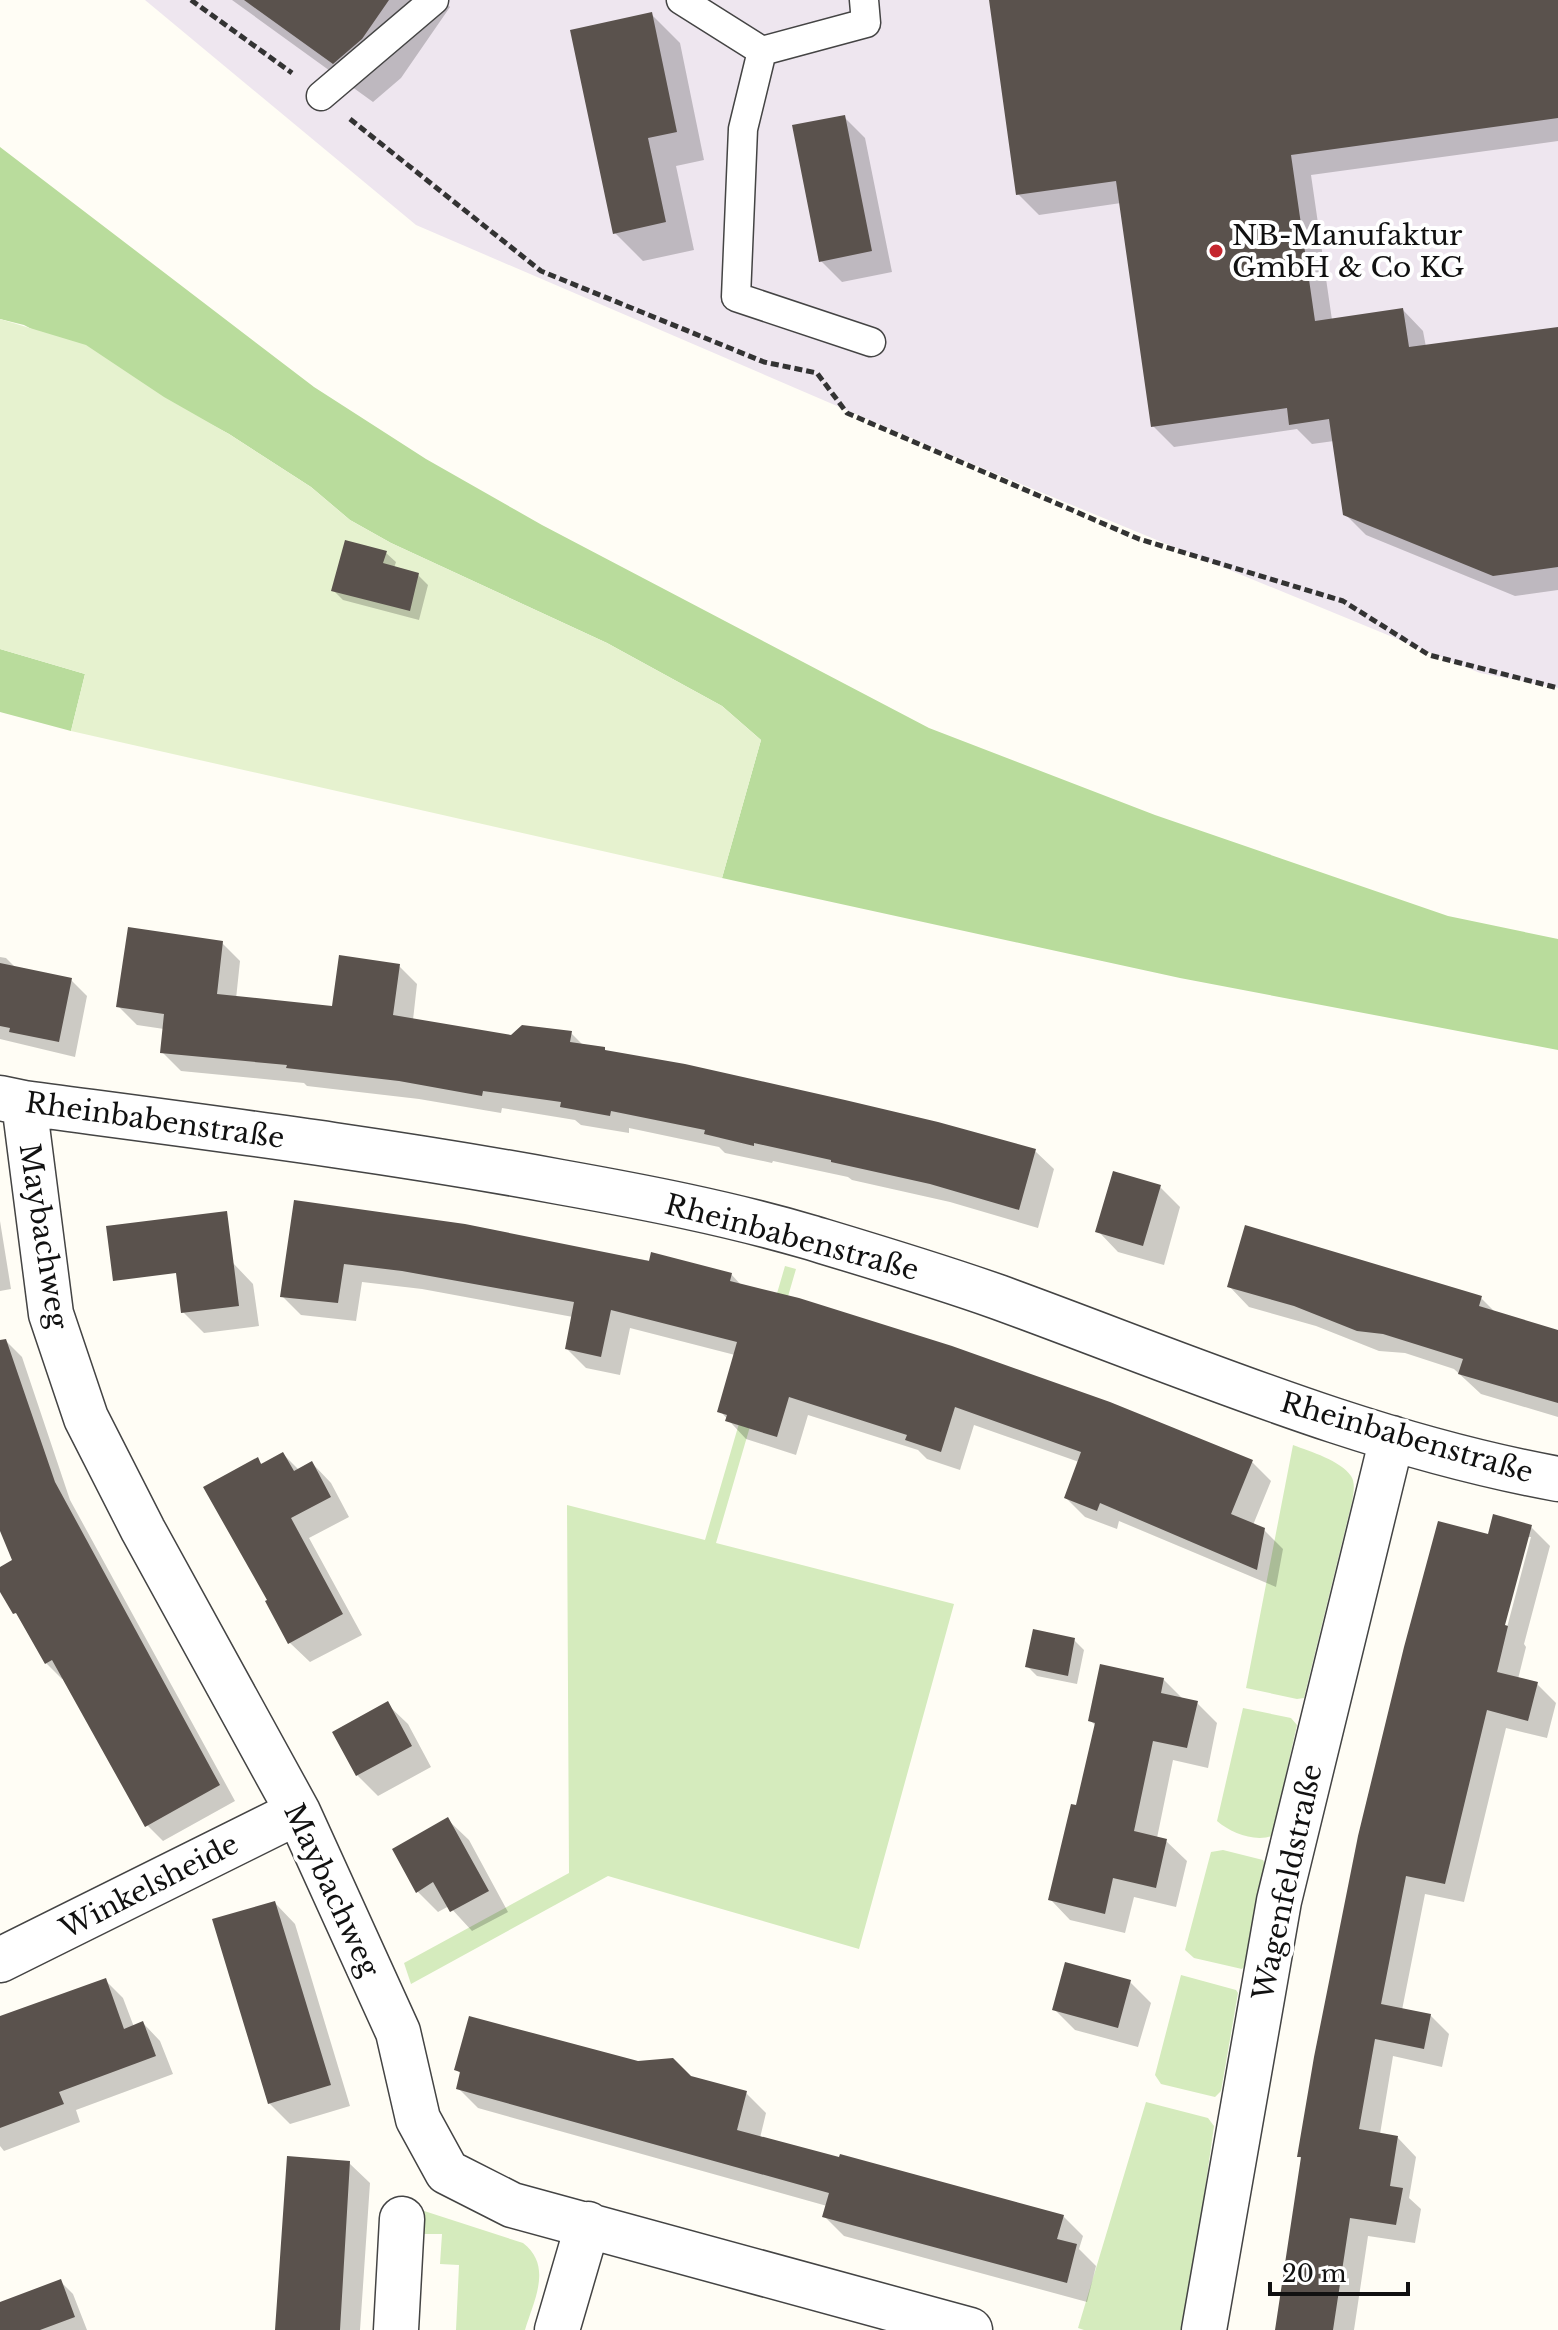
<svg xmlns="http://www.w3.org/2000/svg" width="1558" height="2330" viewBox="0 0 1558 2330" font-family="'Libre Baskerville',serif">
  <rect width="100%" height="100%" fill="#fffdf5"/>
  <!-- industrial -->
  <path fill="#eee6ef" d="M 145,0 L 1558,0 L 1558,688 L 1480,673 L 965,461 L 416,225 Z"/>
  <!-- green -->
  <path fill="#d5ebbd" d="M 785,1266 L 796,1269 L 716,1543 L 954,1604 L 859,1949 L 608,1876 L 411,1984 L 404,1963 L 569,1873 L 567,1505 L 705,1540 Z
    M 1293,1445 C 1311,1452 1340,1460 1351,1476 C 1356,1483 1353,1495 1352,1502 L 1304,1698 L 1297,1699 L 1246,1688 Z
    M 1243,1708 L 1291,1718 L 1297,1725 L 1272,1836 C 1254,1842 1231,1833 1217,1821 Z
    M 1223,1850 L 1263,1860 L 1265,1864 L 1245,1965 L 1242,1969 L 1194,1958 L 1185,1950 L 1211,1852 Z
    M 1181,1975 L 1236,1990 L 1238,1993 L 1221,2091 L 1215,2097 L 1161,2084 L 1155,2075 Z
    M 1146,2102 L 1208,2118 L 1214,2126 L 1186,2324 L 1183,2330 L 1084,2330 L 1078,2328 Z
    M 418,2209 L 523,2243 C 553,2266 534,2300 525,2330 L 456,2330 L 459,2265 L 440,2264 L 442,2234 L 414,2234 Z"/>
  <!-- forest -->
  <path fill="#b9dc9c" d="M 0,147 L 314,387 L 426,459 L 542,525 L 929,728 L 1155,815 L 1448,916 L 1558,939 L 1558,1050 L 1180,978 L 722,878 L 761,740 L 722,706 L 607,643 L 391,543 L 350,520 L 311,487 L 229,434 L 24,325 L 0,319 Z
    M 0,649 L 85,674 L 71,731 L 0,712 Z"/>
  <!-- pitch -->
  <path fill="#e6f2cf" d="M 0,319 L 86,345 L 164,397 L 229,434 L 311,487 L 350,520 L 391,543 L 607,643 L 722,706 L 761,740 L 722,878 L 71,731 L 85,674 L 0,649 Z"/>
  <!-- shadow -->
  <path fill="#0003" fill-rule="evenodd" d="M 232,0 L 443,0 L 450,7 L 401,78 L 373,102 Z
    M 991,0 L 1558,0 L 1558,141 L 1311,175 L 1332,320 L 1403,310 L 1423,331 L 1426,347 L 1558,329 L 1558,590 L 1515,596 L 1366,535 L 1345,514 L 1334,441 L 1312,444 L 1297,429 L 1174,447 L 1153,426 L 1121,203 L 1039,215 L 1018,194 Z
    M 651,14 L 680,43 L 704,160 L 676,166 L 694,250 L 643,261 L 615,233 Z
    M 844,117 L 865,138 L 892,272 L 842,282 L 821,261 Z
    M 386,553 L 396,562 L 394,568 L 418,575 L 428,585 L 419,620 L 343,600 L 333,590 Z
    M 222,943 L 240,961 L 236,999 L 333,1009 L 399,966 L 417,984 L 413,1020 L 511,1037 L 571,1033 L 584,1046 L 604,1049 L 608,1053 L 1035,1151 L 1054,1169 L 1038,1228 L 950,1202 L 852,1180 L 848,1177 L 773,1161 L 772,1163 L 725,1153 L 719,1147 L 629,1128 L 629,1133 L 581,1125 L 575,1120 L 502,1108 L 501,1113 L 419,1099 L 307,1086 L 304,1083 L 181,1071 L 162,1052 L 164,1029 L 137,1025 L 118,1006 Z
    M 0,957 L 6,958 L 16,968 L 71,980 L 87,996 L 75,1057 L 0,1039 Z
    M 1160,1187 L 1180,1207 L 1164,1265 L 1118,1252 L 1098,1231 Z
    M 296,1203 L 731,1274 L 742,1286 L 1252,1462 L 1271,1481 L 1253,1525 L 1264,1530 L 1283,1549 L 1276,1587 L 1119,1521 L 1117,1529 L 1085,1517 L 1066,1498 L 1079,1462 L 974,1425 L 960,1470 L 927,1459 L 918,1450 L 808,1415 L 796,1455 L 746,1439 L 720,1411 L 735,1355 L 630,1328 L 620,1375 L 586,1368 L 567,1349 L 573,1317 L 422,1289 L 362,1282 L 356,1321 L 301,1315 L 282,1296 Z
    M 0,1221 L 11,1289 L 0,1291 Z
    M 233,1263 L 253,1284 L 259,1326 L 204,1333 L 183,1312 Z
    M 1229,1286 L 1481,1298 L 1497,1314 L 1558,1334 L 1558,1417 L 1481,1394 L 1454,1369 L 1405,1353 L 1379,1351 L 1316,1326 L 1249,1307 Z
    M 6,1341 L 22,1357 L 70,1500 L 235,1801 L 163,1841 L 147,1825 L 64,1678 L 62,1679 L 46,1663 L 0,1586 L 0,1569 L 15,1561 L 0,1526 L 0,1343 Z
    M 283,1454 L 299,1470 L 312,1463 L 331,1483 L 349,1517 L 309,1538 L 362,1635 L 310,1662 L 290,1643 L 257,1460 L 263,1465 Z
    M 1531,1527 L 1550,1546 L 1524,1644 L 1526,1647 L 1518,1679 L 1537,1684 L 1556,1703 L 1547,1738 L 1506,1728 L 1464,1902 L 1425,1894 L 1402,2010 L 1430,2015 L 1449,2034 L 1442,2067 L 1393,2056 L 1380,2134 L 1398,2138 L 1416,2157 L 1409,2198 L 1421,2209 L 1415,2243 L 1368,2236 L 1354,2330 L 1277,2330 L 1302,2159 L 1299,2156 L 1489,1537 ZM 1527,1537 L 1531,1537 L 1505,1635 L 1501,1634 Z
    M 1074,1640 L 1084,1650 L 1077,1684 L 1037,1676 L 1027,1666 Z
    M 1163,1679 L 1184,1700 L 1197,1703 L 1217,1723 L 1208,1768 L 1173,1760 L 1157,1838 L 1166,1841 L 1187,1861 L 1176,1907 L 1134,1897 L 1125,1933 L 1070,1920 L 1050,1899 L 1077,1808 L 1096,1726 L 1090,1720 Z
    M 387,1704 L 408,1724 L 431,1767 L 378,1796 L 357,1775 Z
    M 448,1820 L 469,1840 L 508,1912 L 472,1931 L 449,1906 L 438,1912 L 417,1891 Z
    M 275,1903 L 295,1924 L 350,2106 L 290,2124 L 269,2103 Z
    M 105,1980 L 123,1998 L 134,2027 L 143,2023 L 160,2041 L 173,2074 L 76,2110 L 80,2122 L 4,2151 L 0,2146 L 0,2019 Z
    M 1130,1982 L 1151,2003 L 1138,2047 L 1075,2030 L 1054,2009 Z
    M 456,2069 L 691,2078 L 746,2093 L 766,2113 L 760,2138 L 1063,2216 L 1083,2236 L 1079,2249 L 1096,2266 L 1087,2302 L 844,2236 L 824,2216 L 827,2206 L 478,2108 L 458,2088 L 461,2074 Z
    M 349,2163 L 370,2183 L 360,2330 L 278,2330 Z
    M 60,2281 L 73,2294 L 87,2330 L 0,2330 L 0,2304 Z"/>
  <!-- building -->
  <path fill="#5a524d" d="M 244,0 L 389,0 L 362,39 L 333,64 Z
    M 989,0 L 1558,0 L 1558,118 L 1291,155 L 1315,321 L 1403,308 L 1409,347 L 1558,327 L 1558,567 L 1493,576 L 1343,515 L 1329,419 L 1289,425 L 1287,408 L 1151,427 L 1116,181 L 1016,195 Z
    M 652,12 L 677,132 L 648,138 L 666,222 L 613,234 L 570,30 Z
    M 845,115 L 872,251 L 819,262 L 792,125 Z
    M 345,540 L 387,551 L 383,563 L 419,573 L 410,611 L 331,591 Z
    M 128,927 L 223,941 L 217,994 L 332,1006 L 339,955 L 400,964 L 393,1015 L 511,1035 L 522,1025 L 572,1031 L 570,1042 L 605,1047 L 605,1050 L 685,1064 L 845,1100 L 938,1122 L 1036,1149 L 1019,1210 L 930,1184 L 831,1162 L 831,1160 L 754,1143 L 754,1146 L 704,1134 L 705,1130 L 611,1111 L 610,1116 L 560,1107 L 561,1102 L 483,1091 L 482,1096 L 399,1081 L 286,1068 L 287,1065 L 160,1053 L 164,1014 L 116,1007 Z
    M 0,963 L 72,978 L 59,1042 L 9,1032 L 10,1028 L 0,1026 Z
    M 1113,1171 L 1161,1185 L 1143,1246 L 1095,1232 Z
    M 294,1200 L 465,1224 L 649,1261 L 651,1252 L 732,1273 L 730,1281 L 799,1298 L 952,1346 L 1110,1402 L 1253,1460 L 1231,1514 L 1265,1528 L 1257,1570 L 1100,1503 L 1097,1511 L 1064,1498 L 1081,1452 L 955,1407 L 941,1452 L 905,1440 L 907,1435 L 789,1397 L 777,1437 L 725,1421 L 727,1415 L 717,1412 L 737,1342 L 611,1310 L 601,1357 L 565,1349 L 574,1302 L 402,1271 L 344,1264 L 338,1303 L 280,1297 Z
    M 227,1211 L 239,1306 L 181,1313 L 176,1273 L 113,1281 L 106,1226 Z
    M 1245,1225 L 1482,1296 L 1479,1306 L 1558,1330 L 1558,1403 L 1458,1374 L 1463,1359 L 1383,1334 L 1357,1331 L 1294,1306 L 1227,1287 Z
    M 6,1339 L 55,1482 L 220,1785 L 145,1827 L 52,1660 L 45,1664 L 16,1613 L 13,1614 L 0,1592 L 0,1567 L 12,1560 L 0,1531 L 0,1340 Z
    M 283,1452 L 294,1471 L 312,1461 L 331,1497 L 291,1518 L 343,1614 L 288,1644 L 265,1601 L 267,1600 L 203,1487 L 258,1457 L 261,1464 Z
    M 1493,1514 L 1532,1525 L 1505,1625 L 1508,1626 L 1497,1672 L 1538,1682 L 1528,1721 L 1487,1710 L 1445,1884 L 1406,1876 L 1381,2004 L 1431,2014 L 1424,2049 L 1375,2039 L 1359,2129 L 1398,2136 L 1390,2186 L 1403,2188 L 1396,2225 L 1350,2218 L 1333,2330 L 1275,2330 L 1301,2157 L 1297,2157 L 1314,2057 L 1358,1836 L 1404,1647 L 1438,1521 L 1488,1534 Z
    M 1033,1629 L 1075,1638 L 1068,1676 L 1025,1667 Z
    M 1100,1664 L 1164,1678 L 1161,1693 L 1198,1701 L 1187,1748 L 1153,1741 L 1134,1831 L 1167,1839 L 1156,1888 L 1113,1878 L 1105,1914 L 1048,1900 L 1071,1804 L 1076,1805 L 1095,1723 L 1088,1721 Z
    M 388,1701 L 412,1746 L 356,1776 L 332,1732 Z
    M 448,1817 L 489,1891 L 450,1912 L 433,1882 L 416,1893 L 392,1849 Z
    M 275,1901 L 331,2085 L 268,2104 L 212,1919 Z
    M 1065,1962 L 1131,1980 L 1118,2028 L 1052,2010 Z
    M 106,1978 L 124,2029 L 143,2021 L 156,2056 L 59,2092 L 64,2104 L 0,2128 L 0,2016 Z
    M 469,2016 L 638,2061 L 673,2058 L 691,2076 L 747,2091 L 737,2130 L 839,2157 L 840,2154 L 1064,2215 L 1057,2239 L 1077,2244 L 1067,2283 L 822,2217 L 829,2193 L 456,2089 L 460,2072 L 454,2070 Z
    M 287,2156 L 350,2161 L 340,2330 L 275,2330 Z
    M 61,2279 L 75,2317 L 40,2330 L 0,2330 L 0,2302 Z"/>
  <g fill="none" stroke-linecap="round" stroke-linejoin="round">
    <!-- lane casing -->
    <g stroke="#444" stroke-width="31">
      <path id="lane" d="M 681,0 L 762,51
        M 864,0 L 866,23 L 762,51 L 743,129 L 736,297 L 871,342
        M 321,96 L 434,0"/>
    </g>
    <!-- street casing -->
    <g stroke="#444" stroke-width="47">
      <path id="street" d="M 0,1098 L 24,1103 C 203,1127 382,1149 560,1182 C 644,1197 727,1213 809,1237 C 872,1256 936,1275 998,1297 C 1182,1364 1365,1444 1558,1479
        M 24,1103 L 51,1314 L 86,1418 L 143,1530 L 298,1812 L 398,2032 L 418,2119 L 447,2172 L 512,2205 L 970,2330
        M 0,1960 L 298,1812
        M 396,2330 L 402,2219
        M 557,2330 L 588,2224
        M 1204,2330 L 1279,1901 L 1392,1438"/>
    </g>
    <!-- path -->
    <path stroke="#333" stroke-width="5" stroke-dasharray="8 4" stroke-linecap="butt" d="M 191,0 L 292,73
      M 350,119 L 541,271 L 764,362 L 817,373 L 847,413 L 1139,539 L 1343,601 L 1429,655 L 1558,688"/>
    <!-- lane -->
    <use href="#lane" stroke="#fff" stroke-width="28"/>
    <!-- street -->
    <use href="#street" stroke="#fff" stroke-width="44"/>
  </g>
  <!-- markers -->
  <circle fill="#c4262e" stroke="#fff" stroke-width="3" cx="1216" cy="251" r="8"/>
  <g text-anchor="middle" stroke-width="8" stroke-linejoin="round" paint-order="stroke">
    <!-- poi labels -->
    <g font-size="28" fill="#111" stroke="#fff" text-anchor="start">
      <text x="1232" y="245">NB-Manufaktur<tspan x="1232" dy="32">GmbH &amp; Co KG</tspan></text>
    </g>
    <!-- street labels -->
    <g font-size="28" fill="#111" stroke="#fff">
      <text transform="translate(155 1120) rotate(8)" y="10">Rheinbabenstraße</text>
      <text transform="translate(44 1236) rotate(81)" y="10">Maybachweg</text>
      <text transform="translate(792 1237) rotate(15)" y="10">Rheinbabenstraße</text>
      <text transform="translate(1407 1437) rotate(16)" y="10">Rheinbabenstraße</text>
      <text transform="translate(1287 1882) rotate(-78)" y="10">Wagenfeldstraße</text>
      <text transform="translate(149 1886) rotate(-27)" y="10">Winkelsheide</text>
      <text transform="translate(332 1890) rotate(65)" y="10">Maybachweg</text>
    </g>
  </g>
  <!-- scale -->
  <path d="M1270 2282v12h138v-12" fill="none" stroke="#111111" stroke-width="4"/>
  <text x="1282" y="2282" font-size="24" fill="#111111" stroke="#ffffff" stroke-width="6" paint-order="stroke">20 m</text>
</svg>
